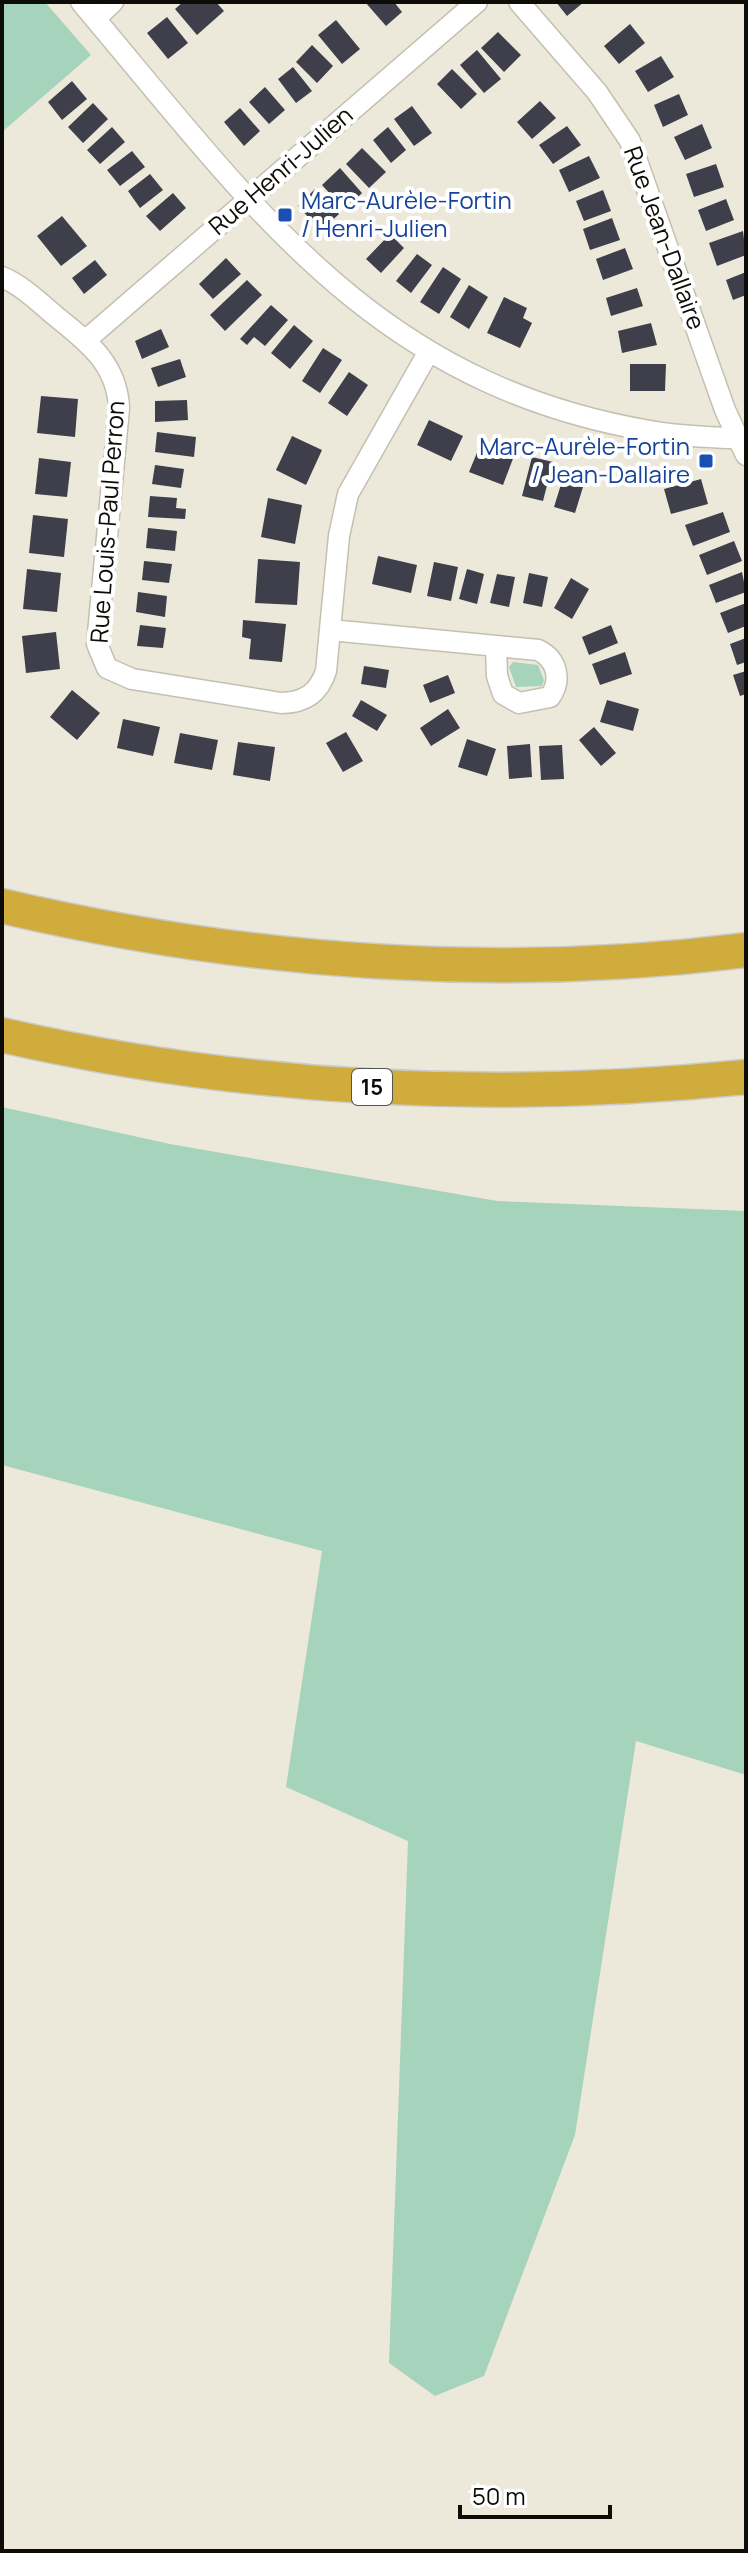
<svg xmlns="http://www.w3.org/2000/svg" width="748" height="2553" viewBox="0 0 748 2553" font-family="Manrope,sans-serif">
  <rect width="100%" height="100%" fill="#ede9da"/>
  <!-- green -->
  <path fill="#a6d3bb" d="M 2,2 L 45,2 L 91,55 L 2,132 Z
    M 513,662 L 538,665 L 544,680 L 542,686 L 516,687 L 509,667 Z
    M 2,1107 L 170,1144 L 497,1201 L 746,1211 L 746,1775 L 636,1741 L 575,2135 L 484,2376 L 435,2396 L 389,2363 L 408,1841 L 286,1787 L 322,1551 L 2,1465 Z"/>
  <!-- building -->
  <path fill="#3f3f4b" d="M 183,2 L 216,2 L 224,11 L 197,35 L 175,9 Z
    M 365,2 L 394,2 L 402,12 L 386,26 Z
    M 556,2 L 584,2 L 567,16 Z
    M 167,17 L 188,43 L 168,59 L 147,33 Z
    M 336,20 L 360,49 L 342,64 L 318,35 Z
    M 630,24 L 645,43 L 619,64 L 604,46 Z
    M 498,32 L 521,55 L 504,72 L 481,48 Z
    M 312,45 L 333,66 L 317,83 L 296,62 Z
    M 477,50 L 501,79 L 484,93 L 460,65 Z
    M 661,56 L 674,77 L 648,92 L 635,71 Z
    M 293,67 L 312,91 L 296,103 L 278,79 Z
    M 452,69 L 477,94 L 461,109 L 437,84 Z
    M 72,81 L 87,99 L 62,120 L 48,102 Z
    M 265,87 L 285,110 L 269,124 L 249,102 Z
    M 679,94 L 688,115 L 663,127 L 654,105 Z
    M 540,101 L 556,118 L 532,139 L 517,122 Z
    M 93,103 L 108,119 L 83,143 L 68,127 Z
    M 412,106 L 432,133 L 414,146 L 394,119 Z
    M 240,108 L 260,131 L 244,146 L 224,122 Z
    M 702,124 L 712,148 L 685,160 L 674,137 Z
    M 567,126 L 581,145 L 553,164 L 539,145 Z
    M 112,127 L 125,142 L 100,164 L 87,150 Z
    M 388,127 L 406,150 L 391,163 L 373,140 Z
    M 362,148 L 386,172 L 369,188 L 346,164 Z
    M 132,151 L 145,167 L 120,186 L 107,170 Z
    M 589,156 L 600,178 L 569,192 L 559,170 Z
    M 716,164 L 724,187 L 694,197 L 686,174 Z
    M 340,168 L 362,193 L 345,210 L 322,185 Z
    M 150,174 L 163,190 L 140,208 L 128,191 Z
    M 315,189 L 339,214 L 321,231 L 298,206 Z
    M 603,190 L 611,211 L 584,221 L 576,201 Z
    M 173,193 L 186,208 L 160,231 L 146,216 Z
    M 726,199 L 734,220 L 706,231 L 698,210 Z
    M 62,216 L 87,246 L 61,266 L 37,236 Z
    M 612,218 L 620,240 L 590,250 L 583,229 Z
    M 743,231 L 746,255 L 717,266 L 709,243 Z
    M 390,234 L 404,248 L 381,273 L 366,259 Z
    M 625,248 L 633,269 L 603,280 L 596,259 Z
    M 417,254 L 432,265 L 411,293 L 396,281 Z
    M 226,258 L 241,274 L 213,299 L 199,284 Z
    M 95,260 L 107,275 L 84,294 L 72,278 Z
    M 443,267 L 461,279 L 439,314 L 420,302 Z
    M 746,272 L 746,295 L 733,300 L 726,280 Z
    M 247,280 L 262,295 L 225,331 L 210,315 Z
    M 469,285 L 488,297 L 469,329 L 450,317 Z
    M 637,288 L 643,306 L 611,316 L 606,298 Z
    M 504,297 L 527,308 L 523,318 L 532,323 L 520,348 L 487,333 Z
    M 271,305 L 288,320 L 265,346 L 254,337 L 247,345 L 240,339 Z
    M 651,323 L 657,345 L 622,353 L 618,331 Z
    M 294,325 L 313,341 L 290,369 L 271,353 Z
    M 161,329 L 169,347 L 142,359 L 135,341 Z
    M 323,348 L 342,360 L 320,393 L 302,381 Z
    M 180,359 L 186,377 L 158,387 L 151,368 Z
    M 630,364 L 666,364 L 665,391 L 630,391 Z
    M 349,372 L 368,385 L 347,416 L 328,403 Z
    M 41,396 L 78,399 L 75,437 L 37,433 Z
    M 187,400 L 188,420 L 155,422 L 155,401 Z
    M 429,420 L 463,436 L 451,461 L 417,445 Z
    M 157,432 L 196,437 L 194,457 L 155,452 Z
    M 292,436 L 322,450 L 306,485 L 276,470 Z
    M 481,443 L 514,456 L 503,485 L 469,472 Z
    M 532,457 L 553,462 L 543,501 L 522,496 Z
    M 39,458 L 71,462 L 67,497 L 35,494 Z
    M 155,465 L 184,469 L 181,488 L 152,484 Z
    M 566,468 L 587,474 L 575,513 L 554,507 Z
    M 701,479 L 708,504 L 671,514 L 664,489 Z
    M 150,496 L 177,498 L 176,508 L 186,509 L 185,519 L 148,517 Z
    M 268,498 L 302,505 L 295,544 L 261,537 Z
    M 723,512 L 730,532 L 693,546 L 685,525 Z
    M 33,515 L 68,519 L 64,557 L 29,553 Z
    M 148,528 L 177,531 L 175,551 L 146,548 Z
    M 734,541 L 742,561 L 707,575 L 699,555 Z
    M 378,556 L 417,565 L 411,593 L 372,584 Z
    M 258,559 L 300,562 L 297,605 L 255,603 Z
    M 144,561 L 172,564 L 169,583 L 142,580 Z
    M 434,562 L 458,567 L 451,601 L 427,596 Z
    M 27,569 L 61,573 L 57,612 L 23,609 Z
    M 467,569 L 484,574 L 477,604 L 459,599 Z
    M 742,572 L 746,592 L 716,603 L 709,585 Z
    M 529,573 L 548,577 L 542,607 L 523,603 Z
    M 497,574 L 515,577 L 509,607 L 490,603 Z
    M 571,578 L 589,589 L 572,619 L 554,608 Z
    M 138,592 L 167,596 L 165,617 L 136,612 Z
    M 746,603 L 746,626 L 728,633 L 720,613 Z
    M 243,620 L 286,624 L 282,662 L 249,659 L 251,639 L 242,637 Z
    M 140,625 L 166,628 L 163,648 L 137,646 Z
    M 611,625 L 618,643 L 589,655 L 582,637 Z
    M 56,632 L 60,669 L 26,673 L 22,636 Z
    M 746,638 L 746,662 L 737,665 L 730,644 Z
    M 625,652 L 632,674 L 600,685 L 592,664 Z
    M 364,666 L 389,670 L 386,688 L 361,684 Z
    M 746,671 L 746,694 L 740,696 L 733,675 Z
    M 448,675 L 455,693 L 430,703 L 423,685 Z
    M 72,690 L 100,713 L 77,740 L 50,717 Z
    M 361,700 L 387,715 L 377,731 L 352,716 Z
    M 607,700 L 639,709 L 633,731 L 600,722 Z
    M 448,709 L 460,728 L 431,746 L 420,728 Z
    M 123,719 L 160,727 L 153,756 L 117,748 Z
    M 594,727 L 616,753 L 601,766 L 579,740 Z
    M 346,732 L 363,761 L 343,772 L 326,743 Z
    M 180,733 L 218,740 L 212,770 L 174,763 Z
    M 467,739 L 496,749 L 487,776 L 458,767 Z
    M 238,742 L 275,747 L 270,781 L 233,775 Z
    M 530,744 L 532,777 L 509,779 L 507,746 Z
    M 562,745 L 564,779 L 541,780 L 539,746 Z"/>
  <g fill="none" stroke-linecap="round" stroke-linejoin="round">
    <!-- minor casing -->
    <g stroke="#c4c0b1" stroke-width="23">
      <path id="minor" d="M 81,2 C 250,202 372,384 650,431 C 681,437 714,437 746,439
        M 519,2 L 597,92 L 630,141 L 725,410 L 746,455
        M 95,19 L 113,2
        M 2,277 C 21,285 37,300 53,314 C 85,340 117,362 119,408 L 97,644 L 107,668 L 132,679 L 281,703 C 304,703 319,693 326,671 L 339,536 L 348,494 L 428,353
        M 86,340 L 477,2
        M 330,630 L 538,650 C 557,659 562,680 550,697 L 519,703 L 503,694 L 497,676 L 496,646"/>
    </g>
    <!-- motorway casing -->
    <g stroke="#cacac8" stroke-width="37">
      <path id="motorway" d="M 2,906 C 246,963 497,981 746,950
        M 2,1035 C 247,1091 497,1102 746,1077"/>
    </g>
    <!-- minor -->
    <use href="#minor" stroke="#fff" stroke-width="20"/>
    <!-- motorway -->
    <use href="#motorway" stroke="#d0ac3d" stroke-width="34"/>
  </g>
  <!-- markers -->
  <g fill="#1a4fb4" stroke="#fff" stroke-width="3">
    <rect x="277" y="207" width="16" height="16" rx="4"/>
    <rect x="698" y="453" width="16" height="16" rx="4"/>
  </g>
  <g text-anchor="middle" stroke-width="8" stroke-linejoin="round" paint-order="stroke">
    <!-- shield labels -->
    <rect fill="#fff" stroke="#565551" stroke-width="2" x="352" y="1069" width="40" height="36" rx="6"/>
    <g font-size="22" font-weight="bold" fill="#0d0c07">
      <text x="372" y="1095">15</text>
    </g>
    <!-- street labels -->
    <g font-size="24" fill="#0d0c07" stroke="#fff">
      <text transform="translate(281 171) rotate(-41)" y="8">Rue Henri-Julien</text>
      <text transform="translate(664 238) rotate(70)" y="8">Rue Jean-Dallaire</text>
      <text transform="translate(108 522) rotate(-86)" y="8">Rue Louis-Paul Perron</text>
    </g>
    <!-- transit labels -->
    <g font-size="24" fill="#164399" stroke="#fff" text-anchor="start">
      <text x="301" y="209">Marc-Aurèle-Fortin<tspan x="301" dy="28">/ Henri-Julien</tspan></text>
      <text x="690" y="455" text-anchor="end">Marc-Aurèle-Fortin<tspan x="690" dy="28">/ Jean-Dallaire</tspan></text>
    </g>
  </g>
  <!-- border -->
  <rect width="748" height="2553" fill="none" stroke="#0d0c07" stroke-width="8"/>
  <!-- scale -->
  <path d="M460 2505v12h150v-12" fill="none" stroke="#0d0c07" stroke-width="4"/>
  <text x="472" y="2505" font-size="24" fill="#0d0c07" stroke="#ffffff" stroke-width="6" paint-order="stroke">50 m</text>
</svg>
